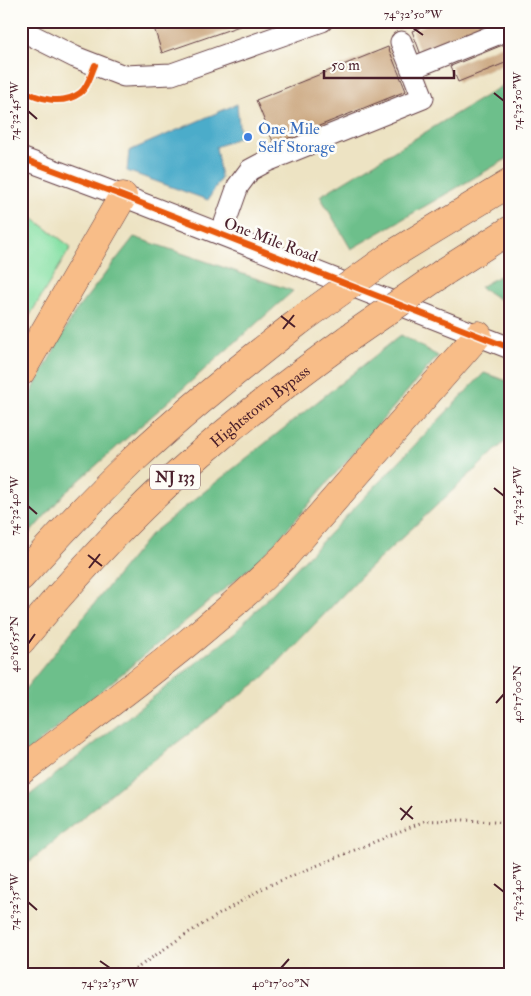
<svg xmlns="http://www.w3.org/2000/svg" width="531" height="996" viewBox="0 0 531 996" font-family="'IM FELL Double Pica',serif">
  <rect width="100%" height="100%" fill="#fdfcf7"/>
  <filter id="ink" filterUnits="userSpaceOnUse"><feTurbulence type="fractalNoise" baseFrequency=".02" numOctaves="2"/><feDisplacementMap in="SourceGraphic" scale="10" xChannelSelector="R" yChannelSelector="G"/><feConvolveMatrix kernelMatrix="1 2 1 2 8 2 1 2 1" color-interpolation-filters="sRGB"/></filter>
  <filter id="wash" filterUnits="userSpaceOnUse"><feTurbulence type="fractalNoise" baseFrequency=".0096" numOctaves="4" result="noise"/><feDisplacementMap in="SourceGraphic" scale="20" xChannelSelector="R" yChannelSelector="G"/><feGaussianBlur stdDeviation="1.12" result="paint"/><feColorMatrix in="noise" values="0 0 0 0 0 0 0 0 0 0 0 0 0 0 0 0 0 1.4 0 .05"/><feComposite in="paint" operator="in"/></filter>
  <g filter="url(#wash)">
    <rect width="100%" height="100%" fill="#ede3c3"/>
    <!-- green -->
    <path fill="#87e1a6" stroke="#688068" d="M 21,209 L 71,247 L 21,330 Z"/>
    <!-- forest -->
    <path fill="#6dbf8b" stroke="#5c6f5b" d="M 510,81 L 510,157 L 351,249 L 320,196 Z
      M 134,237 L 293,291 L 65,493 L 21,543 L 21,411 L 75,312 Z
      M 510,270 L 510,306 L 480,287 Z
      M 401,335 L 438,356 L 263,557 L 21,757 L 21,694 L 150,535 Z
      M 484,373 L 510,382 L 510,437 L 362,575 L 263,678 L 130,778 L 21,869 L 21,802 L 234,633 Z"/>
    <!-- water -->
    <path fill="#4bacca" stroke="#4a667a" d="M 237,104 L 240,137 L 216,147 L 221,178 L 208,200 L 127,171 L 129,151 Z"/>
    <g id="blocks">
      <!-- building -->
      <path fill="#c8a278" d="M 107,21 L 127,21 L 127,22 L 109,28 Z
        M 152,21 L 251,21 L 251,22 L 162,53 Z
        M 435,21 L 504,21 L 421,55 L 412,31 Z
        M 510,42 L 510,61 L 458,82 L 451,66 Z
        M 388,47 L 406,91 L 274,144 L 256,100 Z"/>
    </g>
  </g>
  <g filter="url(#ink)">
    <use href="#blocks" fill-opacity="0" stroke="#623c42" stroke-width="1"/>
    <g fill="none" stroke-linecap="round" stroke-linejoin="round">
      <!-- minor casing -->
      <g stroke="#623c42" stroke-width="23">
        <path id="minor" d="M 21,30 L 75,57 L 124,76 L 172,74 L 322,21
          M 412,68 L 510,29
          M 21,158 L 123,196 L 510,348
          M 221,234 L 238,186 L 250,170 L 267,161 L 423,98 L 401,42"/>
      </g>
      <!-- highway casing -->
      <g stroke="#623c42" stroke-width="29">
        <g id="highway">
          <path d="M 393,254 L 510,183"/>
          <path d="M 444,272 L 510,230"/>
          <path d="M 21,372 L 123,196"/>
          <path d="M 21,577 C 57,537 93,498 132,461 C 185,411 243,365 301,320"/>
          <path id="s1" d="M 21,641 C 81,568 147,498 220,437 C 262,402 306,369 350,337"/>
          <path d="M 21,771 C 111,702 205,636 285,556 L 478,335"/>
        </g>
      </g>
      <!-- path -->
      <path stroke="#623c42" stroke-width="3" stroke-dasharray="1 4" stroke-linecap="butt" d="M 127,975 L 183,936 L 265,887 L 425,821 L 464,820 L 510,823"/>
      <!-- minor -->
      <use href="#minor" stroke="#fff" stroke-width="21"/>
      <!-- highway -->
      <use href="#highway" stroke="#f8bd88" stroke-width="28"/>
      <!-- highway-bridge casing -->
      <g stroke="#623c42" stroke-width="29" stroke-linecap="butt">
        <path id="highway-bridge" d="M 301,320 L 393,254
          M 350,337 L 444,272"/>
      </g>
      <!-- highway-bridge -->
      <use href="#highway-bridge" stroke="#f8bd88" stroke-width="28"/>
      <!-- cycleway casing -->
      <g stroke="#fdfcf7" stroke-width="9">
        <path id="cycleway" d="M 21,89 C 38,99 62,106 80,93 C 88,87 91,74 95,65
          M 21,158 L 123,196 L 510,348"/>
      </g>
      <!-- cycleway -->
      <use href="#cycleway" stroke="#e8590c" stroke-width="6"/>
    </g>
  </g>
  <!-- ticks -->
  <path fill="none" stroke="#4a1f2b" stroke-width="2" d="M 413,28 L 423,35M 494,93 L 504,101M 28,111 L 37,119M 281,316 L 295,327M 283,329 L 294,315M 494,488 L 504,496M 28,506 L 37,514M 88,555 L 102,566M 89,568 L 100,554M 28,644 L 35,634M 496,703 L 504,694M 400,808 L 413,819M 401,820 L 412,806M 494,884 L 504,892M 28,902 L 37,910M 100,961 L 110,968M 281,968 L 289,959"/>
  <!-- markers -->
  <circle fill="#3f7fe0" stroke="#fdfcf7" stroke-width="2" cx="248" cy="137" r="5"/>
  <g text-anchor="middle" stroke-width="5" stroke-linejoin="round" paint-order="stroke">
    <!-- shield labels -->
    <rect fill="#fdfcf7" stroke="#806168" stroke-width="1" x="150" y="464.5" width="50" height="25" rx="4"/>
    <g font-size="15" font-weight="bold" fill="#4a1f2b">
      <text x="175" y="482">NJ 133</text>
    </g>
    <!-- shop labels -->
    <g font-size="16" fill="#366cbe" stroke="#fdfcf7" text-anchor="start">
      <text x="258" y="134">One Mile<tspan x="258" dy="18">Self Storage</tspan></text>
    </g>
    <!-- street labels -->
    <g font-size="16" fill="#4a1f2b" stroke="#fdfcf7">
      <text transform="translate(271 239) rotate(21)" y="6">One Mile Road</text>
      <text dy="6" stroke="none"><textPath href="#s1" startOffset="336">Hightstown Bypass</textPath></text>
    </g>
  </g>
  <!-- margin -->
  <rect width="531" height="996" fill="none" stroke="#fdfcf7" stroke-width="55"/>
  <!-- scale -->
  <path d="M324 70v8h130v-8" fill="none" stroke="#4a1f2b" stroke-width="2.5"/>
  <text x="331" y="70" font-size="15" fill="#4a1f2b" stroke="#fdfcf7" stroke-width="4" paint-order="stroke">50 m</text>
  <rect x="28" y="28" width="476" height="940" fill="none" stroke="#4a1f2b" stroke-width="2"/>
  <g font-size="12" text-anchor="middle" fill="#4a1f2b">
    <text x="413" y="18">74°32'50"W</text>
    <text transform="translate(517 101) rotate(-90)" y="4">74°32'50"W</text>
    <text transform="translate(14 111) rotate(-90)" y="4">74°32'45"W</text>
    <text transform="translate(517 496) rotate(-90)" y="4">74°32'45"W</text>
    <text transform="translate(14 506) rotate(-90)" y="4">74°32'40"W</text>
    <text transform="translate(14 644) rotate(-90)" y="4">40°16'55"N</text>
    <text transform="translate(517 694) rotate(-90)" y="4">40°17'00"N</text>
    <text transform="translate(517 892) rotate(-90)" y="4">74°32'40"W</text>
    <text transform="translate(14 902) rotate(-90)" y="4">74°32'35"W</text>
    <text x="110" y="987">74°32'35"W</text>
    <text x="281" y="987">40°17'00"N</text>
  </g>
</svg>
